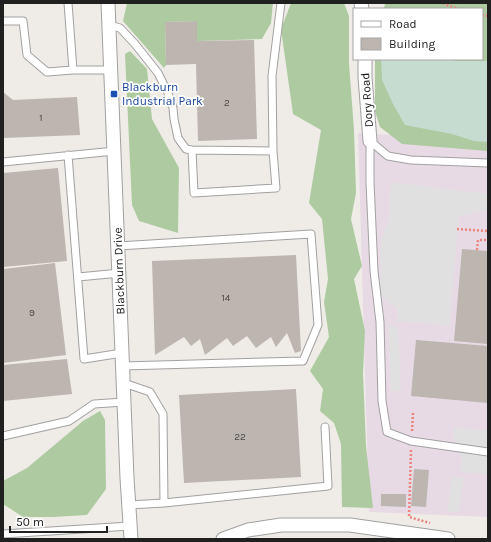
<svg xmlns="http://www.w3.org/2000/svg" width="491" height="542" viewBox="0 0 491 542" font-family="Karla,sans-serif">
  <rect width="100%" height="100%" fill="#efece7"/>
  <!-- industrial -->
  <path fill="#e8dae5" d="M 358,133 L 488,141 L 488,517 L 369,512 Z"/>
  <!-- forest -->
  <path fill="#aecaa0" d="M 127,3 L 273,3 L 271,23 L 262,39 L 197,41 L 197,21 L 165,22 L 166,65 L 164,68 L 123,21 Z
    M 291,3 L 344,3 L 349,16 L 349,64 L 354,130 L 356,193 L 351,219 L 362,266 L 354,279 L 365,331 L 363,373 L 366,446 L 373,508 L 342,507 L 341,444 L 334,423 L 320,411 L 323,389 L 310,371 L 329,337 L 324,302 L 328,279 L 322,219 L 309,203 L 321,130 L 293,114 L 281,29 Z
    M 384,3 L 488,3 L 488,151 L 402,144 L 380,127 L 375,111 L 375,59 L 482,59 L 482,9 L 383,9 L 385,5 Z
    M 130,51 L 147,69 L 152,119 L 179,168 L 178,233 L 139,221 L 132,205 L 125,54 Z
    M 100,411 L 105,420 L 106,489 L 87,515 L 53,517 L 23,517 L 3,504 L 3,481 L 27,468 L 83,421 Z"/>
  <!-- wetland -->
  <path fill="#c6dcd1" d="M 381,59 L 450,59 L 454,61 L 488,61 L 488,142 L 474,141 L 452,134 L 405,125 L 393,104 L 382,80 Z"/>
  <!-- parking -->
  <path fill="#e0e0e0" d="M 391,182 L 488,194 L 488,210 L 460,216 L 458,223 L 450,326 L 396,321 L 398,310 L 380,295 L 381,275 L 380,260 L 381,240 L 388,222 Z
    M 388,326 L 398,327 L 401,390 L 391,392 Z
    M 454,427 L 488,430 L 488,475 L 460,472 L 462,459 L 453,437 Z
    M 451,477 L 464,477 L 459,512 L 448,512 Z"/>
  <!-- building -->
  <path fill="#bcb5b0" d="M 197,21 L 197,41 L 254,40 L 257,139 L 198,141 L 196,64 L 166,65 L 165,22 Z
    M 3,92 L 13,100 L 77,97 L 80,135 L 3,138 Z
    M 58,168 L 67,261 L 3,267 L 3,173 Z
    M 462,249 L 488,251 L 488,344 L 454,341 Z
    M 296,255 L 301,351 L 295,353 L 287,333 L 276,347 L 271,337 L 256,348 L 247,336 L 233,346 L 227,338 L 205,355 L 200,339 L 191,346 L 184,337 L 155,355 L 152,261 Z
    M 55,263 L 66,355 L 3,363 L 3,269 Z
    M 416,340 L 488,346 L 488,403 L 411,396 Z
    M 67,359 L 72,394 L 3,401 L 3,365 Z
    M 296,389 L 301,477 L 184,483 L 179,395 Z
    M 414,469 L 429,470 L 426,507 L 411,506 Z
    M 381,494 L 406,494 L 406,507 L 381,506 Z"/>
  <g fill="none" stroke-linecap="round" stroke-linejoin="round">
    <!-- lane casing -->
    <g stroke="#a1a1a1" stroke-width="9">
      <path id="lane" d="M 68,3 L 73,70 L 111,70
        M 3,21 L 23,21 L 27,55 L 47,72 L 73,70
        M 109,25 L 120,28 L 135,44 L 158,73 L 168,93 L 173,108 L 174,119 L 178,138 L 186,149 L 192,150 L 273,151
        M 370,141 L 370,182 L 374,271 L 380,322 L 382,401 L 387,432 L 411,441 L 488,452
        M 370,141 L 388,156 L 411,160 L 488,163
        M 192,150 L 194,193 L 276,188 L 273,151 L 272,76 L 281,3
        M 68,155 L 84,359 L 122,353
        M 3,162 L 115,151
        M 118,246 L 311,234 L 318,325 L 303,361 L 123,366
        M 78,277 L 120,273
        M 124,383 L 150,392 L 163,414 L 164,503 L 129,505
        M 3,436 L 69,421 L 94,404 L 124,402
        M 164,503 L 328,486 L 325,427
        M 3,534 L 130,526"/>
    </g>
    <!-- street casing -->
    <g stroke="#a1a1a1" stroke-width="15">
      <path id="street" d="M 108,3 L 127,478 L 131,539
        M 361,3 L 362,9
        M 365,59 L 365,77 L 370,141
        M 223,539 L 248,530 L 281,525 L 350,525 L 448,539"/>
    </g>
    <!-- path -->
    <path stroke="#ec837c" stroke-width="2.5" stroke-dasharray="2 2" stroke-linecap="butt" d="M 443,3 L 449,6 L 460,9
      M 482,15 L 488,16
      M 457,229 L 488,231
      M 477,250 L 478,240 L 488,240
      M 412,431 L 413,413
      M 411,450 L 409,517 L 430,523"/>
    <!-- lane -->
    <use href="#lane" stroke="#fff" stroke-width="7"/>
    <!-- street -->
    <use href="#street" stroke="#fff" stroke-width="13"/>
  </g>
  <!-- markers -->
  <rect fill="#1a4fb4" stroke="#fff" stroke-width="1.5" x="110" y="90" width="8" height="8" rx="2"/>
  <g text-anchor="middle" stroke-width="3.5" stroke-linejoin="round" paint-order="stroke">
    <!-- number labels -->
    <g font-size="10" fill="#474544">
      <text x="227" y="106">2</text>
      <text x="41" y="121">1</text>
      <text x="226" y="301">14</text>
      <text x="32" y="316">9</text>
      <text x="240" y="440">22</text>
    </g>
    <!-- transit labels -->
    <g font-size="12" fill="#164399" stroke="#fff" text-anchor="start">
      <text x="122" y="91">Blackburn<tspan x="122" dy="14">Industrial Park</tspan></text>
    </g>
    <!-- street labels -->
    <g font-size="12" fill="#202020" stroke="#fff">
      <text transform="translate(367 100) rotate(-94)" y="4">Dory Road</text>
      <text transform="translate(119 271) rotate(-92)" y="4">Blackburn Drive</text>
    </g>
  </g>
  <!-- border -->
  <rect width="491" height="542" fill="none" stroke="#202020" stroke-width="8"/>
  <!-- legend -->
  <rect x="353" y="8" width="130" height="52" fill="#ffffff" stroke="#a6a6a6"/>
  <rect x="361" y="21" width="20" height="6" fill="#ffffff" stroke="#a6a6a6"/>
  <text x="389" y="28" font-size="12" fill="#202020">Road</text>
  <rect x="361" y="38" width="20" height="12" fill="#bcb5b0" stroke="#a6a6a6"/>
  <text x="389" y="48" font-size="12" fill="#202020">Building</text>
  <!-- scale -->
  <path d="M10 526v6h97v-6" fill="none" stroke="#202020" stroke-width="2"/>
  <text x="16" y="526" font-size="12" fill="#202020" stroke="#ffffff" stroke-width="3" paint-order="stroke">50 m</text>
</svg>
